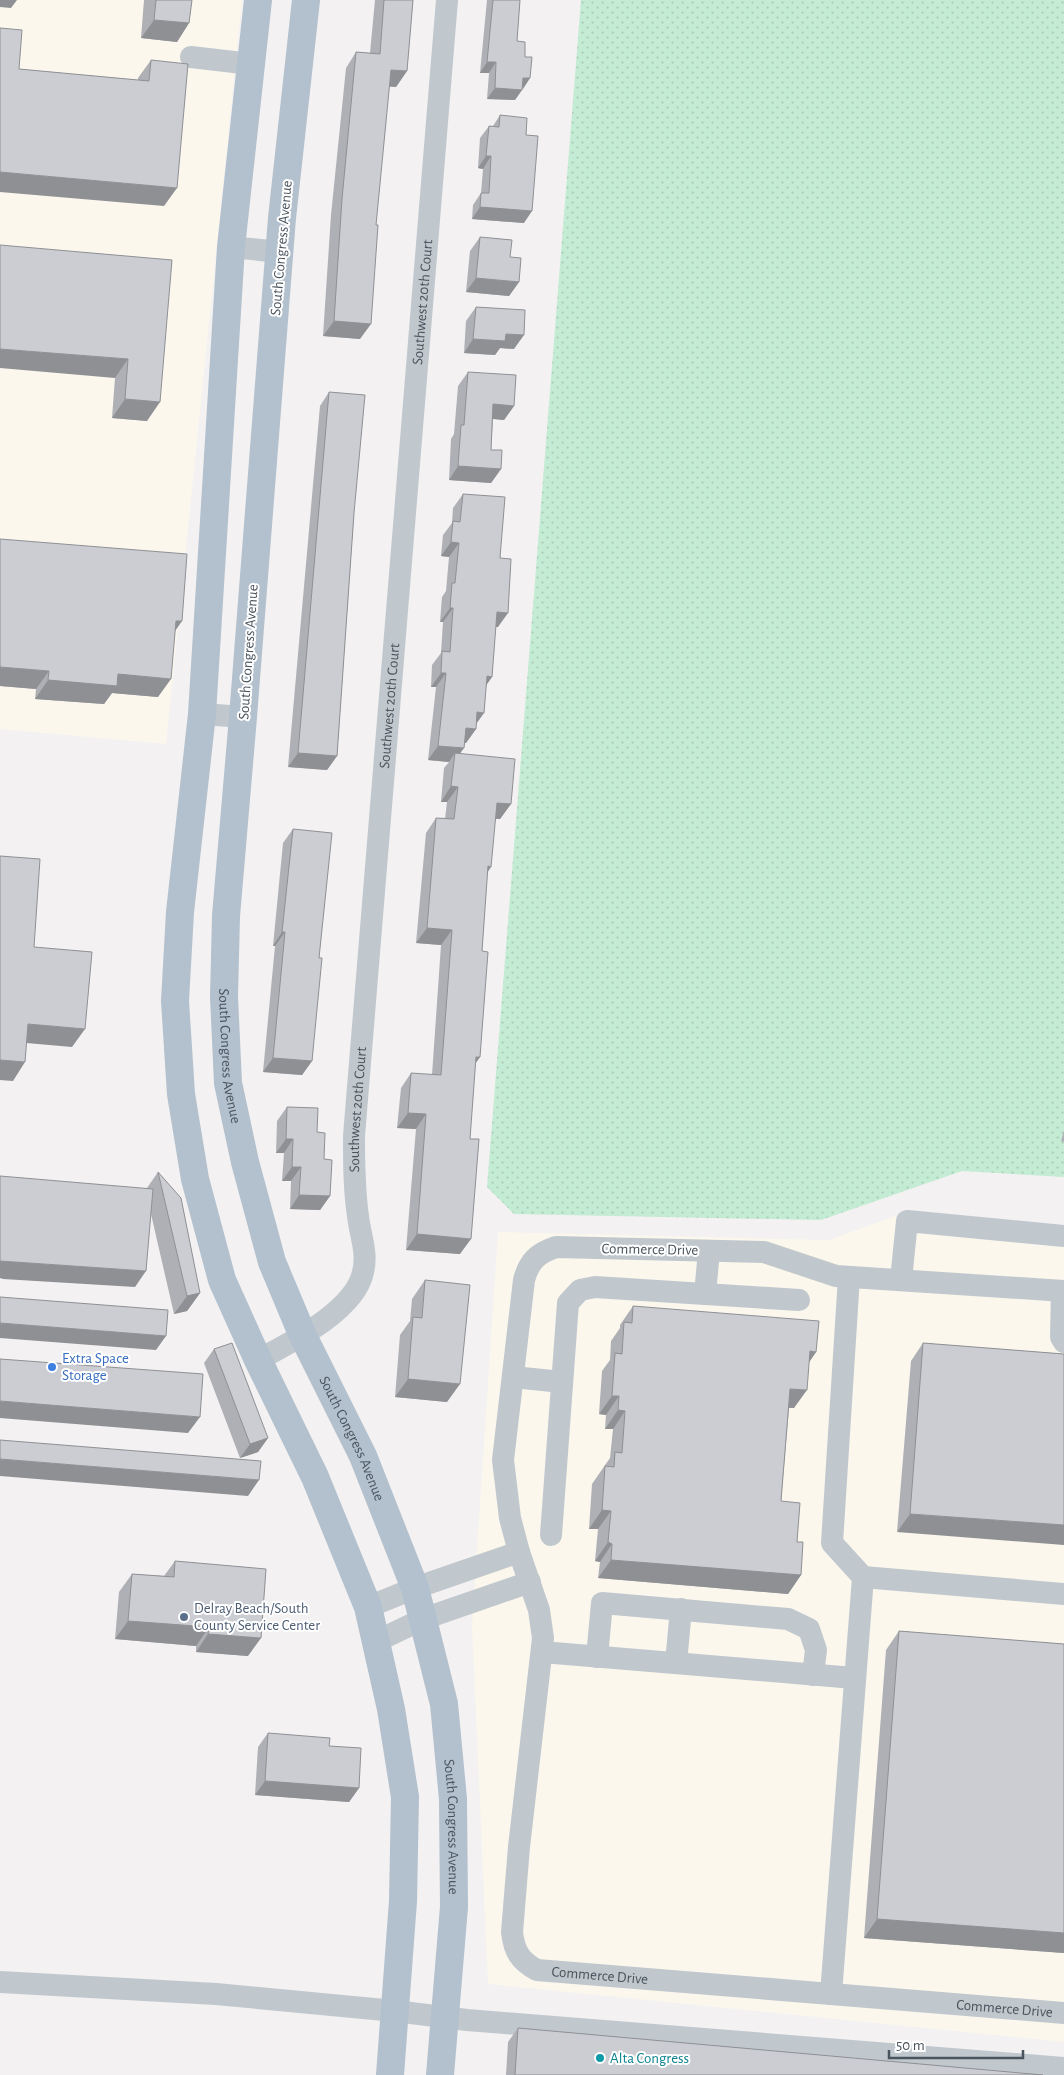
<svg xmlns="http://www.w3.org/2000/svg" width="1064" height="2075" viewBox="0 0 1064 2075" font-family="'Alegreya Sans',sans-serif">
  <defs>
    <pattern id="grass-dots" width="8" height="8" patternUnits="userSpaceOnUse" patternTransform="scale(1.25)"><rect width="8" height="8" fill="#c4ecd4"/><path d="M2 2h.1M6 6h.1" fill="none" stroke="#aaccb8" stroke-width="1.8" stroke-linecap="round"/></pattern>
  </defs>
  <rect width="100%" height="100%" fill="#f3f1f1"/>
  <!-- commercial -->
  <path fill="#fbf7ed" d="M 0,0 L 242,0 L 166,744 L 0,729 Z
    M 909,1211 L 1064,1226 L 1064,2042 L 488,1984 L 472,1625 L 498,1232 L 829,1240 Z"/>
  <!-- grass -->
  <path fill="url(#grass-dots)" d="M 581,0 L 1064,0 L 1064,1177 L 962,1171 L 821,1220 L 514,1214 L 487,1187 Z"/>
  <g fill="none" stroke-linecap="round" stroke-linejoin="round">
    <!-- minor -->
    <g stroke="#c0c8ce" stroke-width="22">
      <path d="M 191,57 L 251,64"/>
      <path d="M 231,247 L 280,252"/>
      <path d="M 202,714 L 243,717"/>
      <path d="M 901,1280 L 907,1221 L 1064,1236"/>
      <path d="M 1062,1291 L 1061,1337 L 1064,1342"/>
      <path id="s1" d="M 1064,1291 L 836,1276 L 764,1252 L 556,1247 C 538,1253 529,1261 524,1280 L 503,1460 L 510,1518 L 519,1552 L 539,1610 L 543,1638 L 519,1847 L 512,1932 C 514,1951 520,1961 537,1970 L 1064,2013"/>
      <path d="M 705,1294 L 709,1251"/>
      <path id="s2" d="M 258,1360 C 291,1342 355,1311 363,1272 C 368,1253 360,1235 358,1216 C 354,1189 354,1163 354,1136 L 447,0"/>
      <path d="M 513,1377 L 562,1382"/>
      <path d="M 551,1535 L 568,1303 L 580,1290 L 595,1287 L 799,1300"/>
      <path d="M 863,1577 L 1064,1594"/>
      <path d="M 368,1607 L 415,1588 L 519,1552"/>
      <path d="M 375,1642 L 423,1619 L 530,1582"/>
      <path d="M 542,1652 L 854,1678"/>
      <path d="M 597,1657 L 602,1603 L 788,1619 L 809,1629 L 816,1650 L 813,1675"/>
      <path d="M 676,1663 L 681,1609"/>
      <path d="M 0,1982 L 216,1994 L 395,2011 L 467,2020 L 1064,2068"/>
      <path d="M 831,1994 L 863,1577 L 832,1543 L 849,1277"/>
    </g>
    <!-- major -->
    <g stroke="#b3c0cd" stroke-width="28">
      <path d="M 258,0 L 231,247 L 202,714 L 180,912 L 175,1001 L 181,1094 L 195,1179 L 222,1280 L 258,1360 L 315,1477 L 368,1607 L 391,1709 L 405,1797 L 403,1901 L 390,2075"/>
      <path id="s3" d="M 306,0 L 282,218 L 243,717 L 226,916 L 224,997 L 228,1083 L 245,1162 L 272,1262 L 303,1336 L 363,1456 L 415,1588 L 444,1704 L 453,1799 L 454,1907 L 440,2075"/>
    </g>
  </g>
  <!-- wall -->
  <path fill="#afb0b5" d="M 144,0 L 192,0 L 189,23 L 177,42 L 141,38 Z
    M 375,0 L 413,0 L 407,71 L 396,87 L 389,86 L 360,339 L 323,336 L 331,215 L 346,68 L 356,52 L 370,53 Z
    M 487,0 L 520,0 L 517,41 L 525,57 L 530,78 L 515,100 L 487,99 L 489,73 L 480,73 Z
    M 151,60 L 164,206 L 19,69 L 138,80 L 138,78 Z
    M 500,115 L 526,135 L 524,223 L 472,219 L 473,205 L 481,193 L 483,169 L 478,168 L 480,138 L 489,126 L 493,126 Z
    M 480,237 L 510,257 L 519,282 L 509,296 L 466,292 L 470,251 Z
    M 172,260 L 147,421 L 112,418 L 115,378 Z
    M 476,307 L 514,349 L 500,348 L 495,355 L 464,353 L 466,321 Z
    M 468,372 L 514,406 L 504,420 L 493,419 L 491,450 L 501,469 L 491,483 L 449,480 L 451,439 L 454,434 L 458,386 Z
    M 329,392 L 354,513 L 337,756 L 327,770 L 288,767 L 320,406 Z
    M 463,494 L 500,558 L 498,627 L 495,627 L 492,677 L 487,684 L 476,724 L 476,729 L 466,743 L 464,743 L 460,753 L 511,804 L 500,819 L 495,819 L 487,873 L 482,951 L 480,1057 L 475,1064 L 460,1254 L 406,1250 L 416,1129 L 397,1128 L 401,1088 L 411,1073 L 432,1075 L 441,945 L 416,943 L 426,833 L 436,818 L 445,819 L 447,802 L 441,802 L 444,768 L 449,762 L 428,760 L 436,687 L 431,687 L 432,665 L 441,653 L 443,622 L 440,622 L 442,597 L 446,591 L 449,557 L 441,556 L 443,535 L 452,523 L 453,508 Z
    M 175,631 L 158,697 L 112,693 L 104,704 L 35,699 L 36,689 L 0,686 Z
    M 293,829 L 319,958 L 312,1061 L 302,1075 L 263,1072 L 275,946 L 273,946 L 283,843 Z
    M 287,1107 L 317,1132 L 324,1159 L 330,1196 L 320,1210 L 290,1209 L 291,1181 L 282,1181 L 284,1153 L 276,1153 L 277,1121 Z
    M 1064,1131 L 1064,1142 L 1061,1141 Z
    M 158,1172 L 200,1293 L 187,1311 L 174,1314 L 151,1214 L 135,1287 L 147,1188 Z
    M 425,1280 L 447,1402 L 395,1397 L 400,1335 L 410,1321 L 412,1299 Z
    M 633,1306 L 816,1352 L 809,1362 L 794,1408 L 789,1408 L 781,1501 L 797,1542 L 801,1575 L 788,1594 L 598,1578 L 600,1562 L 595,1561 L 598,1529 L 589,1529 L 592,1484 L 610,1458 L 613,1429 L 605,1429 L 606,1415 L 599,1414 L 602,1371 L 610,1360 L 611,1341 L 620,1328 L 620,1325 Z
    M 923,1343 L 1064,1354 L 897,1532 L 911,1361 Z
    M 214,1349 L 268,1438 L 258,1452 L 240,1458 L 204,1363 Z
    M 175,1561 L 248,1656 L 196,1652 L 196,1646 L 115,1639 L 119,1592 L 132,1574 L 164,1576 Z
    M 899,1631 L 1064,1644 L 1064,1953 L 864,1938 L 886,1650 Z
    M 268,1733 L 329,1746 L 359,1788 L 349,1802 L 255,1795 L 258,1747 Z
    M 518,2028 L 1043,2075 L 506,2075 L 508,2042 Z"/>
  <!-- shaded-wall -->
  <path fill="#8e9094" d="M 0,0 L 17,0 L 11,8 L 0,7 Z
    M 154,20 L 189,23 L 177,42 L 141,38 Z
    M 487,62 L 496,62 L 489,73 L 480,73 Z
    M 391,70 L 407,71 L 396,87 L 380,86 Z
    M 523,78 L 530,78 L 523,89 Z
    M 495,88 L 522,90 L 515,100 L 487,99 Z
    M 486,156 L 491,156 L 483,169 L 478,168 Z
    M 0,172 L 177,188 L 164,206 L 0,192 Z
    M 480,207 L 532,211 L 524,223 L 472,219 Z
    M 476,278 L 519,282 L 509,296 L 466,292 Z
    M 334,321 L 371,324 L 360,339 L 323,336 Z
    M 506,334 L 524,335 L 514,349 L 500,348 L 495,355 L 464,353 L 473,339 Z
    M 0,349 L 128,359 L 115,378 L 0,368 Z
    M 125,399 L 160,402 L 147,421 L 112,418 Z
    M 493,404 L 514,406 L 504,420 L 484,418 Z
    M 458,466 L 501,469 L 491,483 L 449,480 Z
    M 451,542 L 459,543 L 449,557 L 441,556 Z
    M 450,608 L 453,608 L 443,622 L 440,622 Z
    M 497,612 L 508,613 L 498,627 L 487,626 Z
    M 176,621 L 182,621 L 169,640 Z
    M 0,667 L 49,671 L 36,689 L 0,686 Z
    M 441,673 L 446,673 L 436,687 L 431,687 Z
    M 118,674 L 171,679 L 158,697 L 112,693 L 104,704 L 35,699 L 48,680 Z
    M 487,676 L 492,677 L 482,691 Z
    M 477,712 L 484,713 L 474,727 Z
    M 466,728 L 476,729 L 466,743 L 456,742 Z
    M 438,746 L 464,748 L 454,762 L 455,753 L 449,762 L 428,760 Z
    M 298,753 L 337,756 L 327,770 L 288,767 Z
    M 451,786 L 458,787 L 447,802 L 441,802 Z
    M 497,803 L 511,804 L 500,819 L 486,818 Z
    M 488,866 L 491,867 L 481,882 Z
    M 427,928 L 452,930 L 441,945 L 416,943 Z
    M 282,932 L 285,932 L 275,946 L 273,946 Z
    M 28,1024 L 85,1029 L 72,1047 L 15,1042 Z
    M 476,1057 L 480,1057 L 469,1072 Z
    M 273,1058 L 312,1061 L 302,1075 L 263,1072 Z
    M 0,1060 L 25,1062 L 13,1081 L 0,1080 Z
    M 408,1113 L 426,1114 L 416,1129 L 397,1128 Z
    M 286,1139 L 293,1139 L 284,1153 L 276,1153 Z
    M 292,1167 L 301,1167 L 291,1181 L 282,1181 Z
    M 299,1195 L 330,1196 L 320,1210 L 290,1209 Z
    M 417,1234 L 471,1239 L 460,1254 L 406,1250 Z
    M 0,1261 L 146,1271 L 135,1287 L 3,1279 L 0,1278 Z
    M 200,1293 L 187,1311 L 174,1314 L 187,1296 Z
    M 0,1323 L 166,1336 L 156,1350 L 0,1338 Z
    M 810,1351 L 816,1352 L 804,1370 Z
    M 408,1379 L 460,1384 L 447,1402 L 395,1397 Z
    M 790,1389 L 807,1390 L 794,1408 L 777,1407 Z
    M 612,1396 L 619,1396 L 606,1415 L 599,1414 Z
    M 0,1401 L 200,1417 L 188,1433 L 0,1418 Z
    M 618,1410 L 625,1411 L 613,1429 L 605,1429 Z
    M 268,1438 L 258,1452 L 240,1458 L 250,1444 Z
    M 0,1459 L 259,1480 L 248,1496 L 0,1476 Z
    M 602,1510 L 611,1511 L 598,1529 L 589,1529 Z
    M 910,1514 L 1064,1525 L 1064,1545 L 897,1532 Z
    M 608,1542 L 612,1544 L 600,1562 L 595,1561 Z
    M 611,1560 L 801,1575 L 788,1594 L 598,1578 Z
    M 128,1621 L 209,1627 L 196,1646 L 115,1639 Z
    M 208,1634 L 261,1638 L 248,1656 L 196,1652 Z
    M 265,1781 L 359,1788 L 349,1802 L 255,1795 Z
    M 877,1919 L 1064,1933 L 1064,1953 L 864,1938 Z"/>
  <!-- building -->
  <path fill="#cbcdd3" stroke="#8e9094" d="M 156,0 L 192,0 L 189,23 L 154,20 Z
    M 384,0 L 413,0 L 407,71 L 391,70 L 376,225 L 378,225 L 371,324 L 334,321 L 342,199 L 356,52 L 380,54 Z
    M 493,0 L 520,0 L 517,41 L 525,42 L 525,57 L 532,57 L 530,78 L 523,78 L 522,90 L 495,88 L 496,62 L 487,62 Z
    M 0,28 L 22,30 L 19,69 L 149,81 L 151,60 L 188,64 L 177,188 L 0,172 Z
    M 500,115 L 527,118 L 526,135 L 538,136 L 532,211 L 480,207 L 481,193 L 489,193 L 491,156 L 486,156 L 489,126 L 499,127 Z
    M 480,237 L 512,240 L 510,257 L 521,258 L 519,282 L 476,278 Z
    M 0,245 L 172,260 L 160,402 L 125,399 L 128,359 L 0,349 Z
    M 476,307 L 525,310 L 524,335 L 506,334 L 505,341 L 473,339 Z
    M 468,372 L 516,375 L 514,406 L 493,404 L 491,450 L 502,450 L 501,469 L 458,466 L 461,425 L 464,425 Z
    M 329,392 L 365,395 L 354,513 L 337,756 L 298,753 Z
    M 463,494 L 505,497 L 500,558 L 511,559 L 508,613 L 497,612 L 492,677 L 487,676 L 484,713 L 477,712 L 476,729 L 466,728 L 464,748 L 438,746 L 446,673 L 441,673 L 442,651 L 450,652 L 453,608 L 450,608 L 452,583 L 455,583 L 459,543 L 451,542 L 453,521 L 460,522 Z
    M 0,539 L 187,554 L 182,621 L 176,621 L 171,679 L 118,674 L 117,686 L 48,680 L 49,671 L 0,667 Z
    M 455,753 L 515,759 L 511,804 L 497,803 L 491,867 L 488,866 L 482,951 L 488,952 L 480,1057 L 476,1057 L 470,1139 L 479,1139 L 471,1239 L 417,1234 L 426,1114 L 408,1113 L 411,1073 L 441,1075 L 452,930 L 427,928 L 436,818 L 454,819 L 458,787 L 451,786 Z
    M 293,829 L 332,833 L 319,958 L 322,958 L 312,1061 L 273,1058 L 285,932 L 282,932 Z
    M 0,856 L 40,859 L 34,947 L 92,952 L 85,1029 L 28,1024 L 25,1062 L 0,1060 Z
    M 287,1107 L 318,1108 L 317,1132 L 325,1133 L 324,1159 L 332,1160 L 330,1196 L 299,1195 L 301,1167 L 292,1167 L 293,1139 L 286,1139 Z
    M 158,1172 L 181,1198 L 200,1293 L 187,1296 Z
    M 0,1176 L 153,1189 L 146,1271 L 0,1261 Z
    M 425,1280 L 470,1285 L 460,1384 L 408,1379 L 413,1317 L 422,1318 Z
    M 0,1297 L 168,1310 L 166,1336 L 0,1323 Z
    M 633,1306 L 819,1321 L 816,1352 L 810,1351 L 807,1390 L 790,1389 L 781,1501 L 800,1503 L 797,1542 L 803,1542 L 801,1575 L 611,1560 L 612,1544 L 608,1542 L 611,1511 L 602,1510 L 605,1466 L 614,1467 L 615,1452 L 622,1453 L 625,1411 L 618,1410 L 619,1396 L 612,1396 L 615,1353 L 622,1354 L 624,1322 L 632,1323 Z
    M 232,1343 L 268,1438 L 250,1444 L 214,1349 Z
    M 923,1343 L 1064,1354 L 1064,1525 L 910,1514 Z
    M 0,1359 L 203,1374 L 200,1417 L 0,1401 Z
    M 0,1440 L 261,1461 L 259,1480 L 0,1459 Z
    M 175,1561 L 266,1569 L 261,1638 L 208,1634 L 209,1627 L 128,1621 L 132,1574 L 174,1577 Z
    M 899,1631 L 1064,1644 L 1064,1933 L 877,1919 Z
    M 268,1733 L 330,1738 L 329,1746 L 361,1748 L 359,1788 L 265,1781 Z
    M 518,2028 L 1043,2075 L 515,2075 Z"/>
  <!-- markers -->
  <circle fill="#3f7fe0" stroke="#fff" stroke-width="2" cx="52" cy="1367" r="5"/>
  <circle fill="#5c6f8a" stroke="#fff" stroke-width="2" cx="184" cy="1617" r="5"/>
  <circle fill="#0f9aa8" stroke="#fff" stroke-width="2" cx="600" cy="2058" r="5"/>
  <g text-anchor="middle" stroke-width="4" stroke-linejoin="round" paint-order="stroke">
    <!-- street labels -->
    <g font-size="15" fill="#4a545d" stroke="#fff">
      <text transform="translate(281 248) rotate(-85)" y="5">South Congress Avenue</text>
      <text dy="5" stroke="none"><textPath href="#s2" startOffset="1114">Southwest 20th Court</textPath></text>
      <text transform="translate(248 652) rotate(-86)" y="5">South Congress Avenue</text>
      <text dy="5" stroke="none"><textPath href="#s2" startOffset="709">Southwest 20th Court</textPath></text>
      <text dy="5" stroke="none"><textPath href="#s3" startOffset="1060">South Congress Avenue</textPath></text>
      <text dy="5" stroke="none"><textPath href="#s2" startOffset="304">Southwest 20th Court</textPath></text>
      <text transform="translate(650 1249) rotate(1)" y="5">Commerce Drive</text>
      <text dy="5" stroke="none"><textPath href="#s3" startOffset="1465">South Congress Avenue</textPath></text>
      <text dy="5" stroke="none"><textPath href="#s3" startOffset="1870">South Congress Avenue</textPath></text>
      <text dy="5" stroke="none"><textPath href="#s1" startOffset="1332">Commerce Drive</textPath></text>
      <text dy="5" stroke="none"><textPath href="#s1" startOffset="1738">Commerce Drive</textPath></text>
    </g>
    <!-- shop labels -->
    <g font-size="15" fill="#366cbe" stroke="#fff" text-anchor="start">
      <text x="62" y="1363">Extra Space<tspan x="62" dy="17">Storage</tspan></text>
    </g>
    <!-- service labels -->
    <g font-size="15" fill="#4e5e75" stroke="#fff" text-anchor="start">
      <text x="194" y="1613">Delray Beach/South<tspan x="194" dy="17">County Service Center</tspan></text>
    </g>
    <!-- culture labels -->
    <g font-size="15" fill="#0d838f" stroke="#fff" text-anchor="start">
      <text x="610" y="2063">Alta Congress</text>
    </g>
  </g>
  <!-- scale -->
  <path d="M889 2050v8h134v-8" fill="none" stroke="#4a545d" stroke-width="2.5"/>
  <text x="896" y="2050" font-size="15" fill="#4a545d" stroke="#ffffff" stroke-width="4" paint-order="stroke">50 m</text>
</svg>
